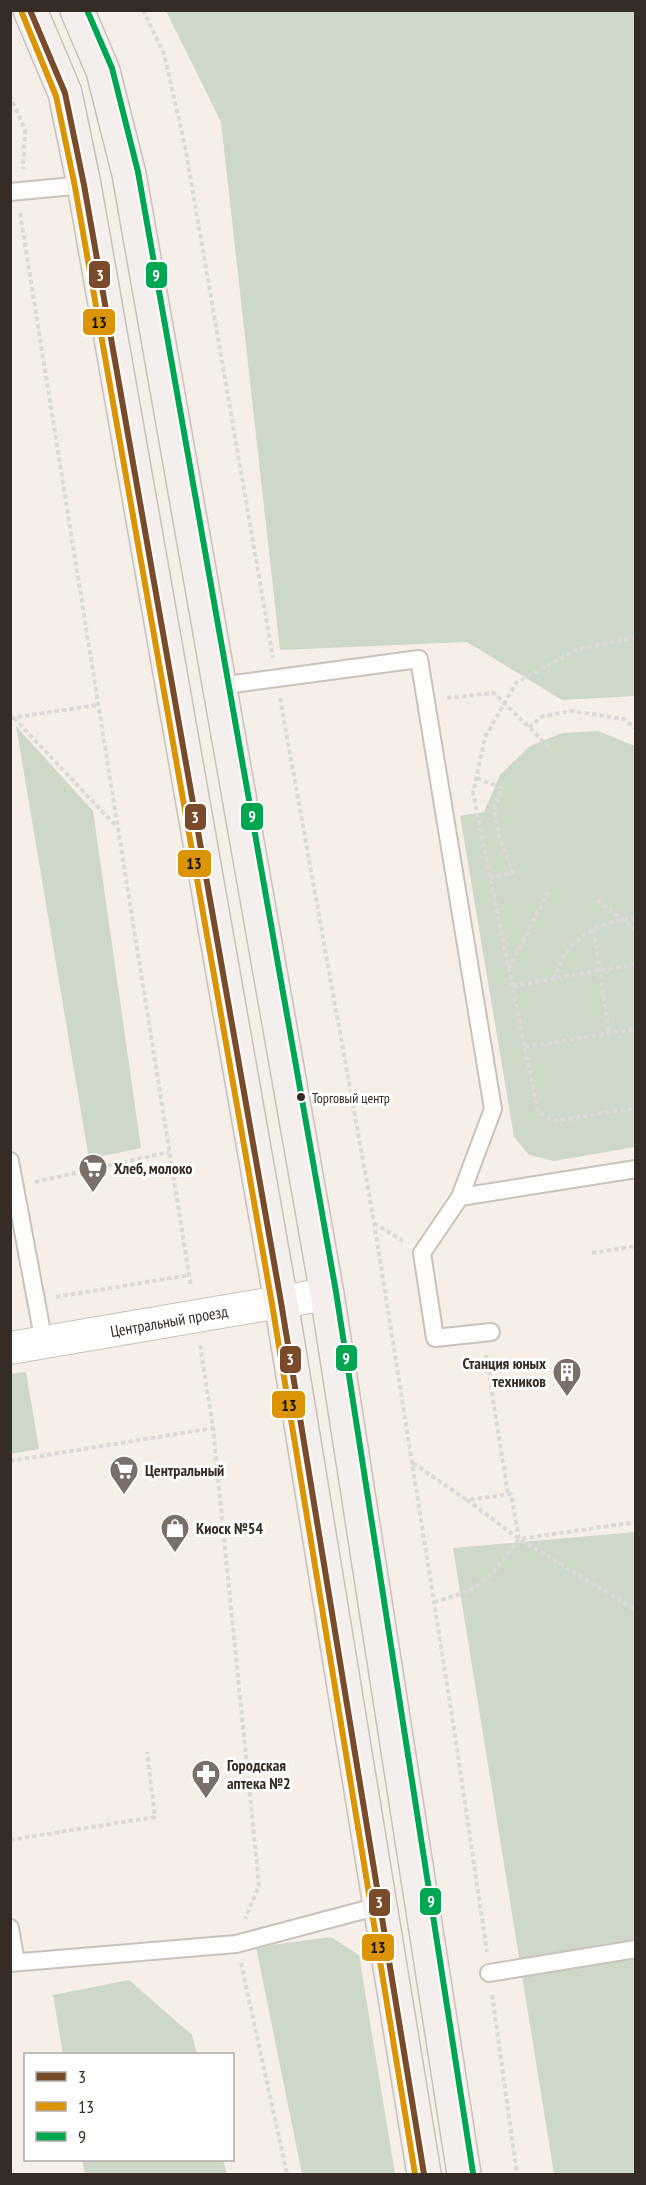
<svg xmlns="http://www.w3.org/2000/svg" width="646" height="2185" viewBox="0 0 646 2185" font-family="'PT Sans Narrow',sans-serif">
  <rect width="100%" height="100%" fill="#f6efe8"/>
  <!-- green -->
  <path fill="#cdd8c8" d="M 166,11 L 635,11 L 635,696 L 562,700 L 467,642 L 280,650 L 221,122 Z
    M 16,726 L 93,811 L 141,1148 L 89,1159 Z
    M 598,731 L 635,746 L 635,1147 L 554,1161 L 529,1155 L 514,1137 L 460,816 L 484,812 L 500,775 L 530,746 L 562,733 Z
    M 26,1372 L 39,1449 L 11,1454 L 11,1374 Z
    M 635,1532 L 635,2174 L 554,2174 L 453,1548 Z
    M 331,1937 L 359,1955 L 395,2174 L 302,2174 L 256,1947 Z
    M 129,1980 L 192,2035 L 197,2054 L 63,2054 L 53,1995 Z
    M 82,2160 L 223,2160 L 227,2174 L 85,2174 Z"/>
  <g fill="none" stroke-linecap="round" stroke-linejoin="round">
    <!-- service casing -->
    <g stroke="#c9c2bb" stroke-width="20">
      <path id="service" d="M 10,192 L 84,185
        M 219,686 L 419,659 L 493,1109 L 460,1197 L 422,1253 L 435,1338 L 491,1332
        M 10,1161 L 44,1343
        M 460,1197 L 636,1169
        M 10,1928 L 16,1962
        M 10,1963 L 236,1944 L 379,1906
        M 489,1973 L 636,1949"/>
    </g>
    <!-- minor casing -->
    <g stroke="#c9c2bb" stroke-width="34">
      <path id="minor" d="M 10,1348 L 327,1294"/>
    </g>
    <!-- secondary casing -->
    <g stroke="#c9c2bb" stroke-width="36">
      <path id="secondary" d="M 30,10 L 65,93 L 84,185 L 281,1302 L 424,2174
        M 77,10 L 103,71 L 129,174 L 327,1294 L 464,2174"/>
    </g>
    <!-- path -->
    <path stroke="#dcdad8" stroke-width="4" stroke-dasharray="4.5 3" stroke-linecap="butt" d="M 143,10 L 164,54 L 185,146 L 273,658
      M 10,95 L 25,130 L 23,169
      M 20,213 L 191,1287
      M 636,637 L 576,650 L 516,683 L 485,737 L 473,793 L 538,1112 L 556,1121 L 636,1108
      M 280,698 L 374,1222 L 454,1729 L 487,1952
      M 447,698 L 494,693 L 552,750
      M 10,718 L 98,705
      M 14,718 L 116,826
      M 529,727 L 543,716 L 572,711 L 624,719 L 636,729
      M 477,778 L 502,788 L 494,811 L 500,839 L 513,872 L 491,878
      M 597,900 L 636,930
      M 594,930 L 609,1034
      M 509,969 L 548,892
      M 553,979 C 557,971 560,960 566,953 C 581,932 610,918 636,919
      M 513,986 L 636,964
      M 525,1047 L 636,1029
      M 35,1182 L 169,1152
      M 374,1223 L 403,1241
      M 592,1253 L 636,1246
      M 56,1297 L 189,1275
      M 200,1345 L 213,1428 L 259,1886 L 245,1919
      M 486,1355 L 508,1494
      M 10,1461 L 213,1428
      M 413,1463 L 467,1500
      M 519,1539 L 511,1494 L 467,1500 L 519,1539 L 636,1610
      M 434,1602 C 484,1589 490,1578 519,1539 L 636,1522
      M 10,1840 L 155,1817 L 147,1752
      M 241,1963 L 287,2174
      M 492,1995 L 517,2174"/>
    <!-- service -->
    <use href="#service" stroke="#fefdfc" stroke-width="16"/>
    <!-- minor -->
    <use href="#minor" stroke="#fefdfc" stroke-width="32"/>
    <!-- secondary -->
    <use href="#secondary" stroke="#f4efec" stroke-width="33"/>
    <!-- bus-1 casing -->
    <g stroke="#fefefe" stroke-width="10">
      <path id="bus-1" d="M 30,10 L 65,93 L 84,185 L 281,1302 L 424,2174"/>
    </g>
    <!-- bus-2 casing -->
    <g stroke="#fefefe" stroke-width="10">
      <path id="bus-2" d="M 22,13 L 56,96 L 75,187 L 272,1304 L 415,2174"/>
    </g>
    <!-- bus-3 casing -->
    <g stroke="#fefefe" stroke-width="10">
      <path id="bus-3" d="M 87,10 L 112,68 L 138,172 L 336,1292 L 473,2173"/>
    </g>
    <!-- bus-1 -->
    <use href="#bus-1" stroke="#7a4b2a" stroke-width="6"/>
    <!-- bus-2 -->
    <use href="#bus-2" stroke="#da9406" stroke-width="6"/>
    <!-- bus-3 -->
    <use href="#bus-3" stroke="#00a651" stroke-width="6"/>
  </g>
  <!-- icons -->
  <defs>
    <g id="supermarket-pin" transform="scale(1.5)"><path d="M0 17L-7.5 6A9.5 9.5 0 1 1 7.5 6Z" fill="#797069" stroke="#fefefe"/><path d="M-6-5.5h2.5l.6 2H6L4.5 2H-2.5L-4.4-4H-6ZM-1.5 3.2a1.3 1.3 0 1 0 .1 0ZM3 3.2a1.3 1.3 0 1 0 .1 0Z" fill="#fff"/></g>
    <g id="building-pin" transform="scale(1.5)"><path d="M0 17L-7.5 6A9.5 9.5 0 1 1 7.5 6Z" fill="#797069" stroke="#fefefe"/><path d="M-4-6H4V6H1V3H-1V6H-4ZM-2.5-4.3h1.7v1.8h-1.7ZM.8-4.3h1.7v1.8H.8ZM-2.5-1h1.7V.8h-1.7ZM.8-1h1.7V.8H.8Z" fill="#fff"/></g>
    <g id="shop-pin" transform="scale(1.5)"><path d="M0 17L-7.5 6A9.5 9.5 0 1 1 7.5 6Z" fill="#797069" stroke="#fefefe"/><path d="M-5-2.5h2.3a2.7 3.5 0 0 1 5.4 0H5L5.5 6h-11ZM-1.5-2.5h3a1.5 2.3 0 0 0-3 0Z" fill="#fff"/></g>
    <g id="pharmacy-pin" transform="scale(1.5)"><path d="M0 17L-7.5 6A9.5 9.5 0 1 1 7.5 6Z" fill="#797069" stroke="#fefefe"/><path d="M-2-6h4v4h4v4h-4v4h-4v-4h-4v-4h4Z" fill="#fff"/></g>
  </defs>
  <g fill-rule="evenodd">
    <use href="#supermarket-pin" x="93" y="1168"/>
    <use href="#building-pin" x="567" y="1372"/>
    <use href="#supermarket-pin" x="124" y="1470"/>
    <use href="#shop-pin" x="175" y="1528"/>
    <use href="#pharmacy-pin" x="206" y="1774"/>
  </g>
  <!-- markers -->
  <circle fill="#352c25" stroke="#fefefe" stroke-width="2" cx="301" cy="1097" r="5"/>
  <g text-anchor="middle" stroke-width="6" stroke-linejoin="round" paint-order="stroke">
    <!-- bus labels -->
    <g font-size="14" fill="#352c25" stroke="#fefefe" text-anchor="start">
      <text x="312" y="1103">Торговый центр</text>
    </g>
    <!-- poi labels -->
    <g font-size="16" font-weight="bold" fill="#352c25" stroke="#fefefe" text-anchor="start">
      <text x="114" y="1174">Хлеб, молоко</text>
      <text x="546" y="1369" text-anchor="end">Станция юных<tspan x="546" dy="18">техников</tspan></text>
      <text x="145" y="1476">Центральный</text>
      <text x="196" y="1534">Киоск №54</text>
      <text x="227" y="1771">Городская<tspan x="227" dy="18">аптека №2</tspan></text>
    </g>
    <!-- street labels -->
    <g font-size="16" fill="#352c25" stroke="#fefefe">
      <text transform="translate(169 1321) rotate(-10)" y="6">Центральный проезд</text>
    </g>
  </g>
  <g stroke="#fefefe" stroke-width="2">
    <rect x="88" y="260" width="23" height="29" rx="6" fill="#7a4b2a"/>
    <rect x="145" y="261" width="23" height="28" rx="6" fill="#00a651"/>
    <rect x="82" y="308" width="34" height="28" rx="6" fill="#da9406"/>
    <rect x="240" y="802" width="24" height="29" rx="6" fill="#00a651"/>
    <rect x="184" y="803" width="23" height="28" rx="6" fill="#7a4b2a"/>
    <rect x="177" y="849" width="35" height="29" rx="6" fill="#da9406"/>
    <rect x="335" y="1344" width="23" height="28" rx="6" fill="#00a651"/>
    <rect x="279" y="1345" width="23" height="29" rx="6" fill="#7a4b2a"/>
    <rect x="271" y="1390" width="35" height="29" rx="6" fill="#da9406"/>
    <rect x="419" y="1887" width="23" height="29" rx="6" fill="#00a651"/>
    <rect x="368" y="1888" width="23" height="29" rx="6" fill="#7a4b2a"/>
    <rect x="361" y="1933" width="34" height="29" rx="6" fill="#da9406"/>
  </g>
  <g font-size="16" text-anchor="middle" font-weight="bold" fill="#fff">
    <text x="100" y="281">3</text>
    <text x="156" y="281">9</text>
    <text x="252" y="822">9</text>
    <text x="195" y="823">3</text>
    <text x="346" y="1364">9</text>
    <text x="290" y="1365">3</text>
    <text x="431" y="1907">9</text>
    <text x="379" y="1908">3</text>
  </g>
  <g font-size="16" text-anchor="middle" font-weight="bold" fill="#111">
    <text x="99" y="328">13</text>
    <text x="194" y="869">13</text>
    <text x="289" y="1411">13</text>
    <text x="378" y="1953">13</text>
  </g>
  <!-- border -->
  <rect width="646" height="2185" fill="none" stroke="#352c25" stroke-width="24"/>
  <!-- legend -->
  <rect x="24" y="2053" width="210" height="108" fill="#fefefe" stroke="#aeaaa7" stroke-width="1.5"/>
  <rect x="36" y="2072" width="30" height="9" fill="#7a4b2a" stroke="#aeaaa7" stroke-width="1.5"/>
  <text x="78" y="2083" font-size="18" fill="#352c25">3</text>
  <rect x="36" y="2102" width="30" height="9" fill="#da9406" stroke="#aeaaa7" stroke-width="1.5"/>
  <text x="78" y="2113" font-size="18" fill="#352c25">13</text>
  <rect x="36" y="2132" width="30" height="9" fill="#00a651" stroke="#aeaaa7" stroke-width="1.5"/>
  <text x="78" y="2143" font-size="18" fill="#352c25">9</text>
</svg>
